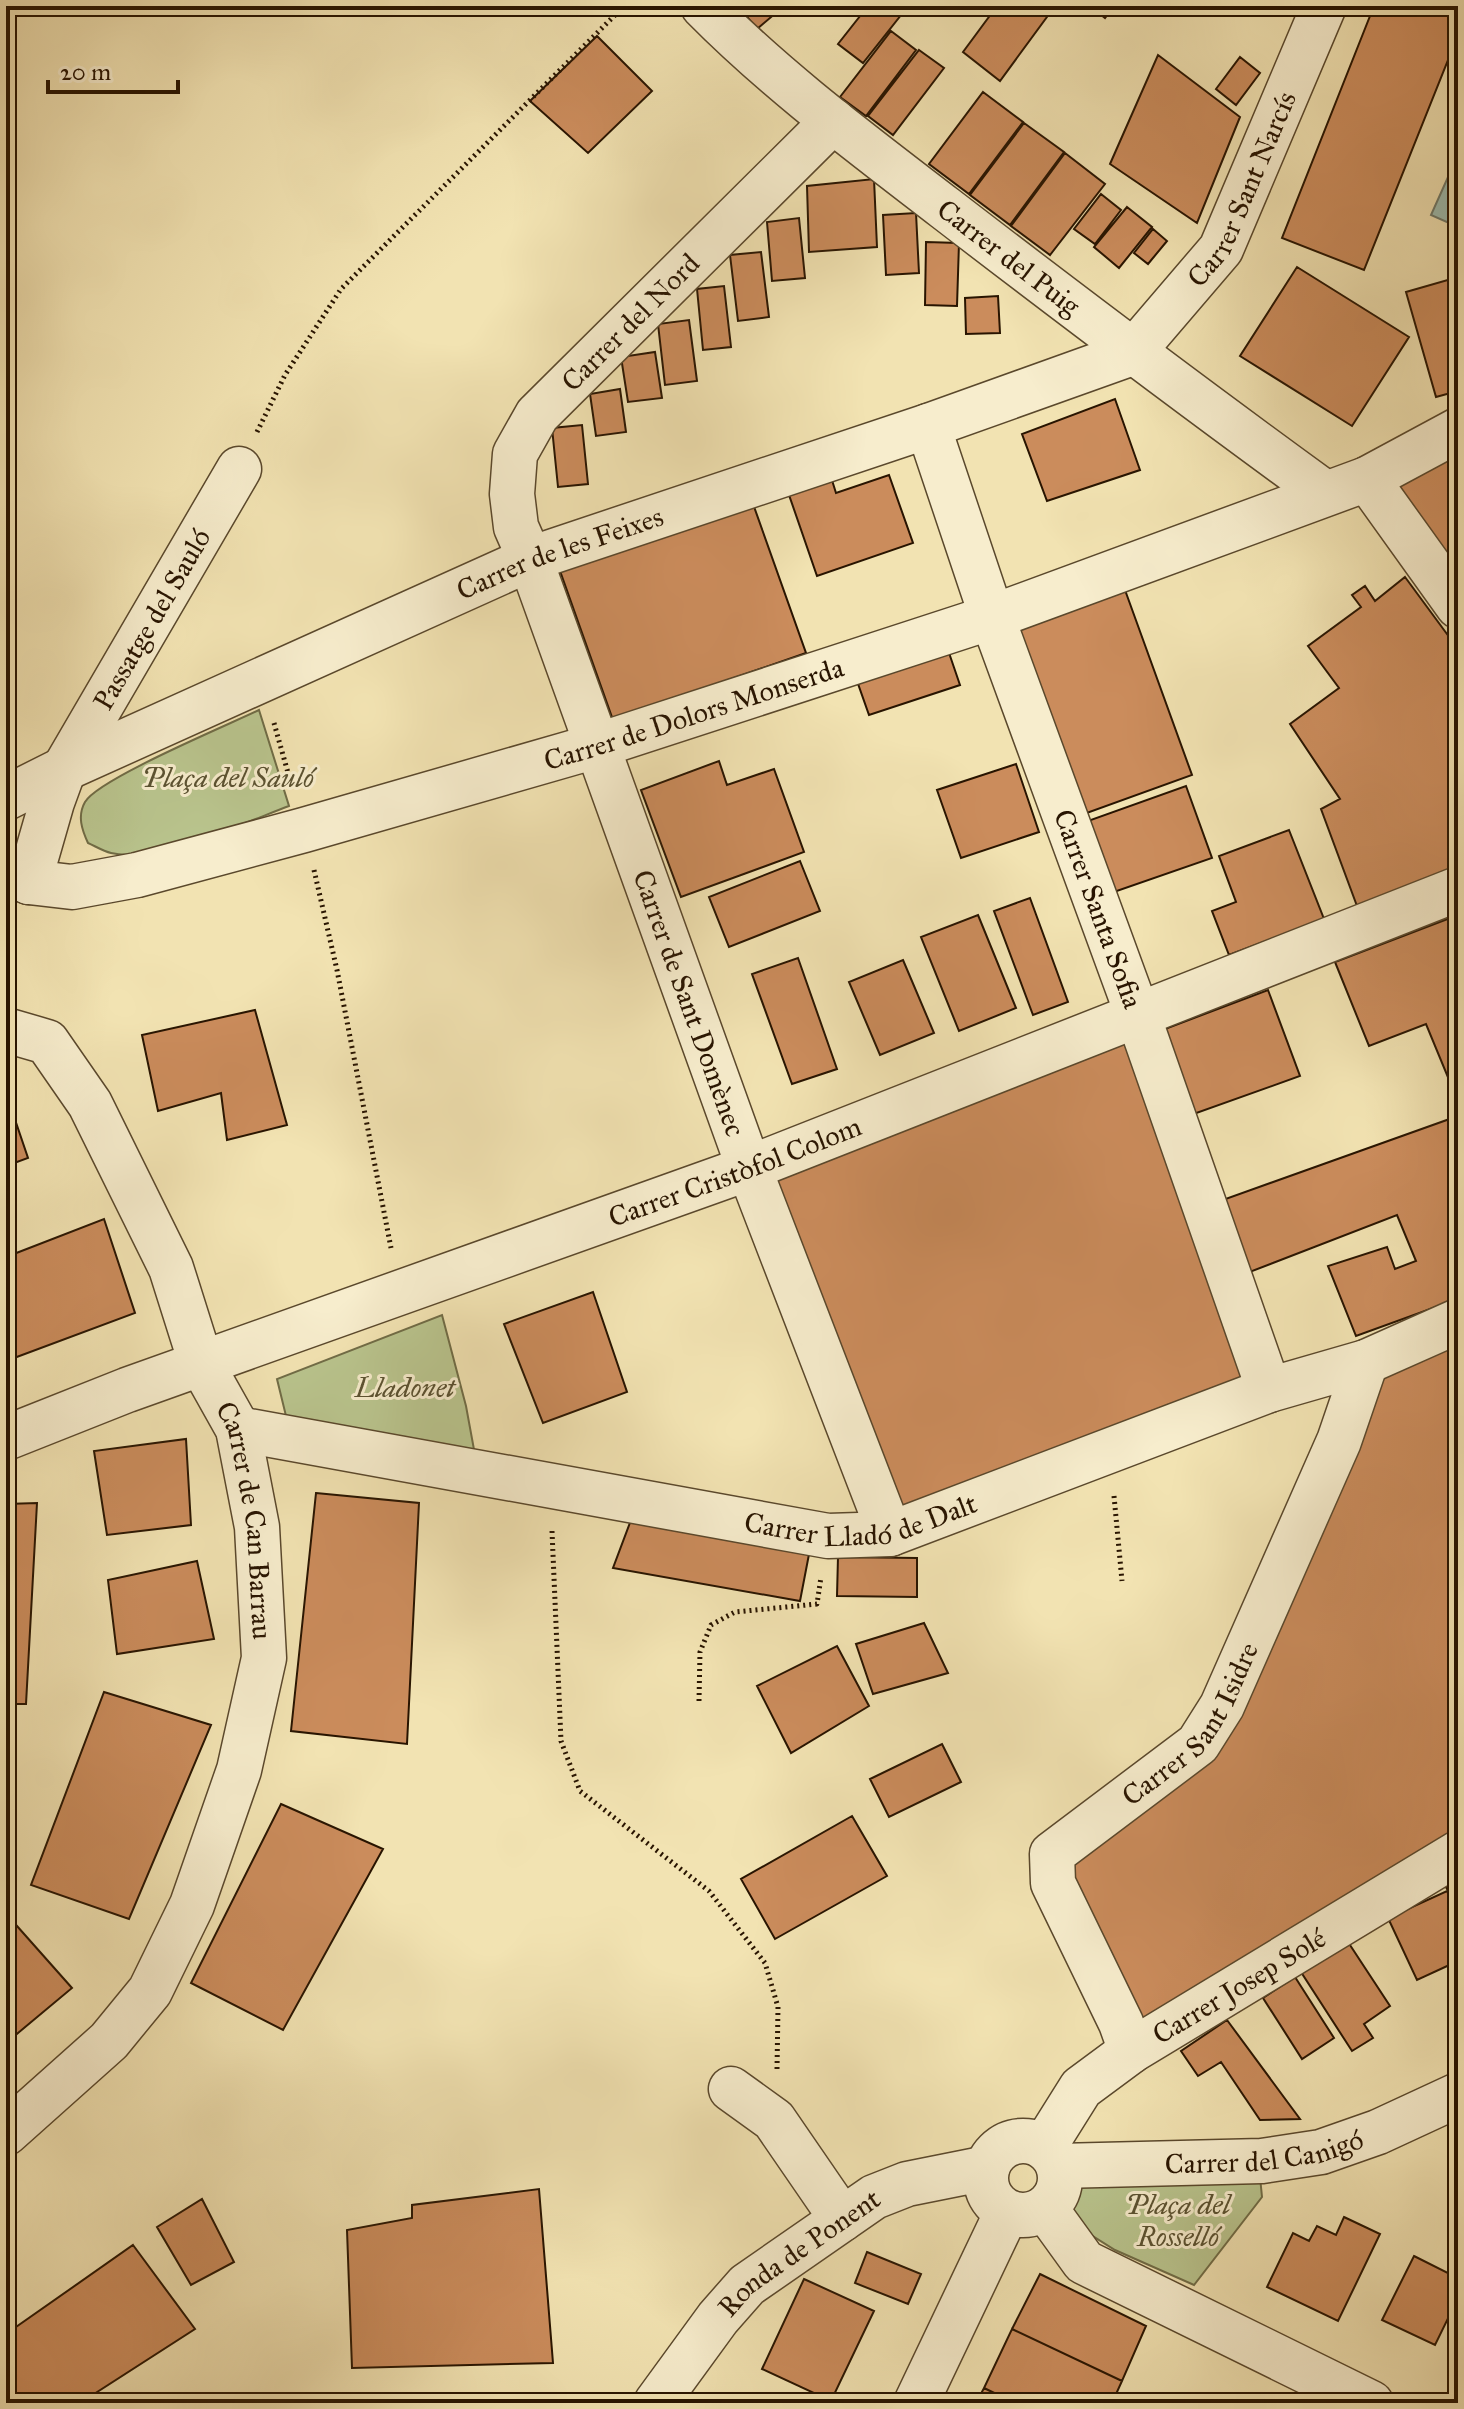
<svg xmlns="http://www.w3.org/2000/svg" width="1464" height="2409" viewBox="0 0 1464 2409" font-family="'IM FELL Great Primer',serif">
  <rect width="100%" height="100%" fill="#f2e3b2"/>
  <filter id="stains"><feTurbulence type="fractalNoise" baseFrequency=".0025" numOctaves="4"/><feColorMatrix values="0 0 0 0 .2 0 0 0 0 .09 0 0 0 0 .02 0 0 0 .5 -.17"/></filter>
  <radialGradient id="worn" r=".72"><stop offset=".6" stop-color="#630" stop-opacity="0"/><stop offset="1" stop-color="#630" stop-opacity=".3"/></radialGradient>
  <!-- green -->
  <path fill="#b9c48d" stroke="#706c46" stroke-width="2" d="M 259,710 L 289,806 C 246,822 154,864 111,853 C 103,851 95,846 88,843 C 82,830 77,816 85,802 C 98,779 228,725 259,710 Z
    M 442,1315 L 466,1406 L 475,1455 L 286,1416 L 277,1379 Z
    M 1259,2167 L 1262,2197 L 1194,2285 L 1115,2250 L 1053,2211 L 1065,2172 Z"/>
  <!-- water -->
  <path fill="#9cbdb1" stroke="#6e796a" stroke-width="2" d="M 1457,157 L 1458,158 L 1458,227 L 1431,215 Z"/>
  <!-- building -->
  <path fill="#cb8c5c" stroke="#281400" stroke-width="2" d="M 738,6 L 784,6 L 757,29 Z
    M 868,6 L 899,6 L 905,10 L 863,63 L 838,44 Z
    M 997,6 L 1055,6 L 1000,81 L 963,52 Z
    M 1090,6 L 1114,6 L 1105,18 Z
    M 1374,6 L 1458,6 L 1458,35 L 1364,270 L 1282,238 Z
    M 891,31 L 916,50 L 866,116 L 840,97 Z
    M 597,36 L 652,91 L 588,153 L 530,101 Z
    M 919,50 L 944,68 L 893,135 L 868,116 Z
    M 1158,55 L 1240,117 L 1197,223 L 1110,164 Z
    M 1240,57 L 1260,73 L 1236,105 L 1216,89 Z
    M 983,92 L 1023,122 L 969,194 L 929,164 Z
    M 1024,123 L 1064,152 L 1010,225 L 970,195 Z
    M 1065,153 L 1105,184 L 1050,255 L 1011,226 Z
    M 874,179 L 877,247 L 809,252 L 807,186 Z
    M 1101,194 L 1121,210 L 1095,244 L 1074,229 Z
    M 1127,207 L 1152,227 L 1119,268 L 1094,247 Z
    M 916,213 L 919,273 L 886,275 L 883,215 Z
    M 799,218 L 805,278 L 772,281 L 767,222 Z
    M 1153,229 L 1167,241 L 1148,264 L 1134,253 Z
    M 926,242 L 959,243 L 957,306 L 925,305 Z
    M 761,252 L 769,317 L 738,321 L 730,255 Z
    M 1297,267 L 1409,337 L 1352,426 L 1240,356 Z
    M 1458,277 L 1458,391 L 1436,397 L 1406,292 Z
    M 724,286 L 731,347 L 703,350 L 697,289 Z
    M 998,296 L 1000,333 L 966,334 L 965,298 Z
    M 689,320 L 697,381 L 665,385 L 658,324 Z
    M 655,352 L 662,398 L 628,402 L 621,357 Z
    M 620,389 L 626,432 L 596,436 L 590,394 Z
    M 1115,399 L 1140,470 L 1047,501 L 1022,434 Z
    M 582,425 L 588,484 L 558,487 L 552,428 Z
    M 1458,442 L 1458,592 L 1381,484 Z
    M 889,475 L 913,543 L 817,576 L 788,492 L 831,477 L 836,493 Z
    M 752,501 L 806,653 L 613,720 L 559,568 Z
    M 1405,577 L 1458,649 L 1458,866 L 1357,906 L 1321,809 L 1340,799 L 1290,724 L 1339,688 L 1308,646 L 1361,607 L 1352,595 L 1365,586 L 1375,601 Z
    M 1125,590 L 1192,775 L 1084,814 L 1016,630 Z
    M 947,647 L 960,685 L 869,715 L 856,678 Z
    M 719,761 L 727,785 L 774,769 L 804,852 L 681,897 L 641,790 Z
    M 1016,764 L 1039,832 L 961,858 L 937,790 Z
    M 1186,786 L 1212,858 L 1111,893 L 1085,822 Z
    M 1289,830 L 1324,919 L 1229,955 L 1212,911 L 1236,902 L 1219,856 Z
    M 800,861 L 820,911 L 729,947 L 709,897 Z
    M 1030,898 L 1068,1002 L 1033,1015 L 994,911 Z
    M 978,915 L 1016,1008 L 959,1031 L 921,937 Z
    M 1458,915 L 1458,1085 L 1452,1087 L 1426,1024 L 1369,1046 L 1335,962 Z
    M 798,958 L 837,1069 L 792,1084 L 752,974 Z
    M 903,960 L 934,1033 L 880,1055 L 849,982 Z
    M 1268,990 L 1300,1076 L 1188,1116 L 1157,1032 Z
    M 255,1010 L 287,1125 L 227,1140 L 221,1093 L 158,1111 L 142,1035 Z
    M 1130,1029 L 1257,1384 L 896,1523 L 759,1172 Z
    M 6,1093 L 28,1158 L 6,1166 Z
    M 1458,1116 L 1458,1299 L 1356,1336 L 1328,1266 L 1387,1247 L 1395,1269 L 1416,1261 L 1397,1215 L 1247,1273 L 1217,1202 Z
    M 104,1219 L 135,1313 L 6,1361 L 6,1257 Z
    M 593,1292 L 627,1392 L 543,1423 L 504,1324 Z
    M 1458,1333 L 1458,1840 L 1141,2027 L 1066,1861 L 1212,1759 L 1378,1371 Z
    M 186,1439 L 191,1525 L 107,1535 L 94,1451 Z
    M 316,1493 L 419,1503 L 407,1744 L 291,1731 Z
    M 37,1503 L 26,1704 L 6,1704 L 6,1504 Z
    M 634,1512 L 810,1549 L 800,1601 L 613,1568 Z
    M 838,1557 L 917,1558 L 917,1597 L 837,1596 Z
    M 197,1561 L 214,1639 L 117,1654 L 108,1580 Z
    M 924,1623 L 948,1673 L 873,1694 L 856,1644 Z
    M 837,1646 L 869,1706 L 791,1753 L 757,1686 Z
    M 104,1692 L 211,1725 L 129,1919 L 31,1885 Z
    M 942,1744 L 961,1782 L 889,1817 L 870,1779 Z
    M 281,1804 L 383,1849 L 283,2030 L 191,1983 Z
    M 852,1816 L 887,1876 L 775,1939 L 741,1879 Z
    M 1458,1879 L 1458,1911 L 1445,1885 Z
    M 1447,1891 L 1458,1915 L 1458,1961 L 1417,1980 L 1388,1918 Z
    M 9,1917 L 72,1988 L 6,2043 L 6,1920 Z
    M 1348,1942 L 1390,2006 L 1364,2024 L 1373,2038 L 1352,2051 L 1301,1972 Z
    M 1295,1977 L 1334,2038 L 1302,2059 L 1263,1998 Z
    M 1227,2020 L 1300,2119 L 1260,2120 L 1221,2062 L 1198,2076 L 1181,2051 Z
    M 539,2189 L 553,2363 L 352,2368 L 347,2230 L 412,2218 L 412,2205 Z
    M 202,2199 L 234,2262 L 191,2285 L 157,2227 Z
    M 1344,2217 L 1380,2234 L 1338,2321 L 1267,2287 L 1293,2233 L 1309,2241 L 1317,2226 L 1336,2235 Z
    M 133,2245 L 195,2329 L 80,2403 L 6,2403 L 6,2334 Z
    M 867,2252 L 921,2274 L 908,2304 L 855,2283 Z
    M 1414,2256 L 1458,2278 L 1458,2298 L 1435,2345 L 1382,2320 Z
    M 1040,2274 L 1146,2326 L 1122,2381 L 1012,2329 Z
    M 804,2279 L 874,2311 L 831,2401 L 762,2369 Z
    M 1012,2329 L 1122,2381 L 1112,2403 L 1015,2403 L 984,2388 Z
    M 984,2388 L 1015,2403 L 976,2403 Z"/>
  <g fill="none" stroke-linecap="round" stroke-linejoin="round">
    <!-- minor casing -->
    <g stroke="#5a482c" stroke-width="47">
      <g id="minor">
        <path id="s1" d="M 703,6 C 777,81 862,144 945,208 C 1071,305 1197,400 1325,493"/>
        <path id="s2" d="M 833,121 L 537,415 L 515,454 L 512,494 L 516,527 L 530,559 L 749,1168 L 890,1534"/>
        <path id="s3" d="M 928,426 L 992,617 L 1141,1024 L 1269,1390"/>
        <path d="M 1367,479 L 1458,606"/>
        <path id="s4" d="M 6,798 L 64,769 L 530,559 L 928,426 L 1132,353 L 1221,249 L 1324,6"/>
        <path id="s5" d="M 6,872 L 29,882 L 72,887 L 137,875 L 304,830 L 596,746 L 992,617 L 1367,479 L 1458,430"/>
        <path id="s6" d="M 29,882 L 52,802 L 64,769 L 239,469"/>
        <path id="s7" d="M 6,1030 L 47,1042 L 90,1104 L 171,1268 L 201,1363 L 238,1429 L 257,1527 L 264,1658 L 239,1770 L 192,1905 L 150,1991 L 109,2041 L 6,2133"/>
        <path id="s8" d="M 238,1429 L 828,1536 L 890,1534 L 1269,1390 L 1366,1362 L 1458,1321"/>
        <path id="s9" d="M 6,1438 L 127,1390 L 749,1168 L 1458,889"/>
        <path id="s10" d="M 1131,2051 L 1121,2023 L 1053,1883 L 1052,1854 L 1198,1744 L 1222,1706 L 1339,1441 L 1366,1362"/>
        <path d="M 731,2089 L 774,2120 L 842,2219"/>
        <circle cx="1023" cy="2178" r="37"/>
        <path id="s11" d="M 1044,2147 L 1081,2088 L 1131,2051 L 1458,1853"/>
        <path id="s12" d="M 1059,2166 L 1262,2161 L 1321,2152 L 1378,2132 L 1458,2095"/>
        <path d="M 1045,2208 L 1084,2262 L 1371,2403"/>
        <path id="s13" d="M 656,2403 L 718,2318 L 747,2285 L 874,2197 L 907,2184 L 987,2168"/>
        <path d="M 916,2403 L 1007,2212"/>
      </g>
    </g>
    <!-- path -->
    <path stroke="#281400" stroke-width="5" stroke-dasharray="2 4" stroke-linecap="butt" d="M 257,432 L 285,375 L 341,289 L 624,6
      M 274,723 L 292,787
      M 314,870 L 337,970 L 391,1248
      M 1114,1496 L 1122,1581
      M 552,1531 L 561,1741 L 580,1791 L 709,1891 L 765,1963 L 778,2007 L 777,2069
      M 699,1701 L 700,1652 L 711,1625 L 735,1612 L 817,1604 L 821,1577"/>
    <!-- minor -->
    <use href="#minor" stroke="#f7edcd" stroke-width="44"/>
  </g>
  <g text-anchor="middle" stroke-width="6" stroke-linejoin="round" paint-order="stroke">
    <!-- street labels -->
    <g font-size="28" fill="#281400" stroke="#f7edcd">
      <text dy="10" stroke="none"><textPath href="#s4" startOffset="1412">Carrer Sant Narcís</textPath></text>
      <text dy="10" stroke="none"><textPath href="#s1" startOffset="396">Carrer del Puig</textPath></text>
      <text transform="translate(630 322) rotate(-45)" y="10">Carrer del Nord</text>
      <text dy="10" stroke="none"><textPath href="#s4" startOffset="606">Carrer de les Feixes</textPath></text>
      <text dy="10" stroke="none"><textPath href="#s6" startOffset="292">Passatge del Sauló</textPath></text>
      <text dy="10" stroke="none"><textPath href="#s5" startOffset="714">Carrer de Dolors Monserda</textPath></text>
      <text dy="10" stroke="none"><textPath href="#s3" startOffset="512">Carrer Santa Sofia</textPath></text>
      <text dy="10" stroke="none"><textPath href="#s2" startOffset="1042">Carrer de Sant Domènec</textPath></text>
      <text dy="10" stroke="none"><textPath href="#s9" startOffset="776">Carrer Cristòfol Colom</textPath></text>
      <text dy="10" stroke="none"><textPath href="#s8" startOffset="634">Carrer Lladó de Dalt</textPath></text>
      <text dy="10" stroke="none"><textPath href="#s7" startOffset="568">Carrer de Can Barrau</textPath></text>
      <text dy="10" stroke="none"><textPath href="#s10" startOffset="408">Carrer Sant Isidre</textPath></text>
      <text dy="10" stroke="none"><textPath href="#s11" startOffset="258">Carrer Josep Solé</textPath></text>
      <text dy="10" stroke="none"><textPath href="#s12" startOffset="206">Carrer del Canigó</textPath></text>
      <text dy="10" stroke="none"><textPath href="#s13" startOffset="210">Ronda de Ponent</textPath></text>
    </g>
    <!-- park labels -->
    <g font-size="28" font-style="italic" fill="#5b5231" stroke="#f7edcd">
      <text x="228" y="787">Plaça del Sauló</text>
      <text x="405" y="1397">Lladonet</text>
      <text x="1178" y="2214">Plaça del<tspan x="1178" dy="32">Rosselló</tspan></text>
    </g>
  </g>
  <!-- margin -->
  <rect width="1464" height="2409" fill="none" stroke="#f2e3b2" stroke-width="32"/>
  <rect x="8" y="8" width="1448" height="2393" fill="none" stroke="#281400" stroke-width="4"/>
  <rect x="16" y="16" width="1432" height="2377" fill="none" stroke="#281400" stroke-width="2"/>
  <!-- scale -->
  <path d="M48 80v12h130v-12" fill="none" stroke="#281400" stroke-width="4"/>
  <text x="60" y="80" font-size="24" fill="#281400" stroke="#f7edcd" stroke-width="6" paint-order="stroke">20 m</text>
  <rect width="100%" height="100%" filter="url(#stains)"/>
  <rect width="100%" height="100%" fill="url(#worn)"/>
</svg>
